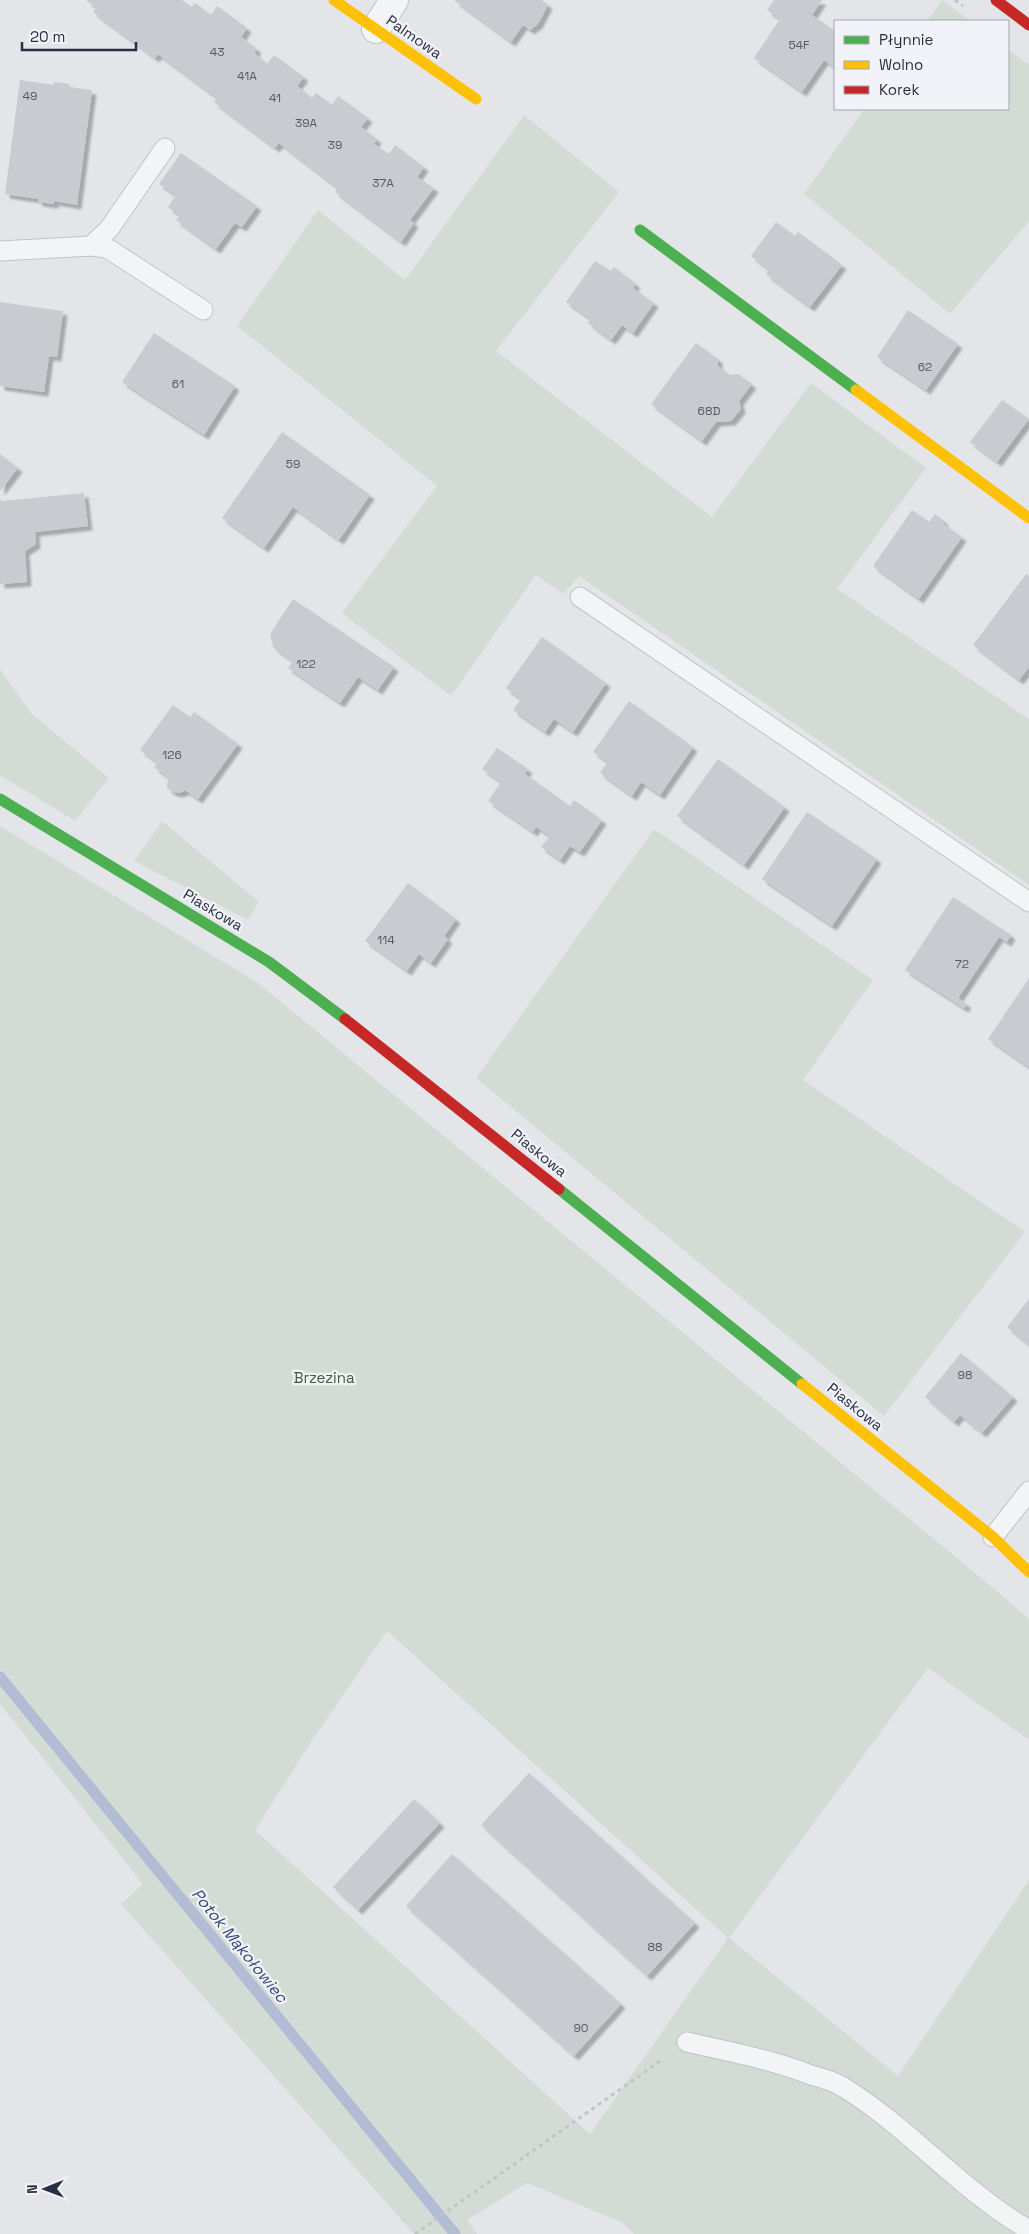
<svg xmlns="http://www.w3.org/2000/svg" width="1029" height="2234" viewBox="0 0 1029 2234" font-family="'Space Grotesk',sans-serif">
  <defs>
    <filter id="shadow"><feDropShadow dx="4.5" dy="4.5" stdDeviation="1" flood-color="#0004"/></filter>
  </defs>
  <rect width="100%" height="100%" fill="#e4e5e9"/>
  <!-- green -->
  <path fill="#d3dcd4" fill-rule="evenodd" d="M 942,0 L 971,21 L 927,21 Z
    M 1008,49 L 1029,65 L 1029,221 L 950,314 L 804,194 L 864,109 L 1008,109 Z
    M 524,115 L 619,192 L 496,351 L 712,517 L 811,383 L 926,468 L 837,589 L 1029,719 L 1029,885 L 579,576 L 563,594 L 536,575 L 451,696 L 342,613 L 437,486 L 237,326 L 318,210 L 405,280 Z
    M 0,669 L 32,714 L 109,778 L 75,821 L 0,775 Z
    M 162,821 L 259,902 L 248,920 L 134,861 Z
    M 0,826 L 258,983 L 986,1582 L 1029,1619 L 1029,1740 L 928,1668 L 729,1938 L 898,2076 L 1029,1880 L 1029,2234 L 634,2234 L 621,2222 L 527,2183 L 467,2220 L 477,2234 L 414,2234 L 121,1904 L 143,1884 L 0,1704 ZM 387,1631 L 728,1938 L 590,2134 L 255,1830 L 313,1739 Z
    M 654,829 L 873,980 L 803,1080 L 1025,1232 L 884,1416 L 476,1078 Z"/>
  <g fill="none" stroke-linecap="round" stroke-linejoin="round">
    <!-- stream -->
    <path stroke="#b2bdd5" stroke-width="11" d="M 0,1677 L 455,2234"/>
  </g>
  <!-- building -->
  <path fill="#cacbd0" filter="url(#shadow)" d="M 86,0 L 182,0 L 191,7 L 195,3 L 211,15 L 217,6 L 247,28 L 241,37 L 257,49 L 254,53 L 267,64 L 274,55 L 304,77 L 297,86 L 312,98 L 316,93 L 332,105 L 338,96 L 368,118 L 361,127 L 377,139 L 374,144 L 389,154 L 395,145 L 424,167 L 417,177 L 434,188 L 410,220 L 414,223 L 401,242 L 335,192 L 338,188 L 309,166 L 279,143 L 275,148 L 214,102 L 217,98 L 158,54 L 155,58 L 93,12 L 96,7 Z
    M 454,0 L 542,0 L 548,5 L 538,24 L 530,30 L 523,25 L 511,42 Z
    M 774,0 L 822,0 L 812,15 L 835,31 L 835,68 L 824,60 L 802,92 L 754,58 L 780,19 L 767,10 Z
    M 20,80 L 54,85 L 54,82 L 70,84 L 69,87 L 92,90 L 77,205 L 54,201 L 54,204 L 38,202 L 38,199 L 5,194 Z
    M 181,153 L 257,206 L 242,227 L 235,223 L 216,249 L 176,220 L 180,215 L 168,207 L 176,195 L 159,184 Z
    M 776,222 L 795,236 L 798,232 L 842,265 L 810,307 L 766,274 L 769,270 L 751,256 Z
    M 595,261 L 611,271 L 614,267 L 636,284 L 633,288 L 654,303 L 633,333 L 622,325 L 611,340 L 588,323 L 591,319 L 566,302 Z
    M 0,302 L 63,311 L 57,357 L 49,356 L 44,392 L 0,386 Z
    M 908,310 L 958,344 L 926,390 L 877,357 Z
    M 154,333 L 235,386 L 204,435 L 122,382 Z
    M 696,343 L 718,359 L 718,366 L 730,375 L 738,374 L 752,384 L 739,401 L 741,409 L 731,421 L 716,422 L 702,441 L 651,404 Z
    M 1002,400 L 1029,419 L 997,462 L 970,442 Z
    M 282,432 L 370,495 L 339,540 L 293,507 L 264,548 L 222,518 Z
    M 0,454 L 18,468 L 0,491 Z
    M 84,493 L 88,526 L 35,532 L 36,544 L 25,551 L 27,582 L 0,584 L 0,499 L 2,501 Z
    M 912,510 L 929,522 L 935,514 L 944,521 L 943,524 L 962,537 L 919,599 L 873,566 Z
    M 1026,574 L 1029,576 L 1029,667 L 1019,680 L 973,645 Z
    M 293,599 L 394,667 L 378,690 L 358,677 L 340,703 L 288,668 L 293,661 L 273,647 L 270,634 Z
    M 542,637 L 606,683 L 573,732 L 554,719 L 545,732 L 513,710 L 521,699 L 506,688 Z
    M 629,701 L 693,747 L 660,795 L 641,782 L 632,796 L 600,773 L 608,762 L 593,752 Z
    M 173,705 L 190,717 L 194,712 L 238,744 L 198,799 L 185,790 L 180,793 L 173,792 L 167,788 L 168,777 L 154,767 L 158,763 L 140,750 Z
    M 497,748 L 528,769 L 525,774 L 570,806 L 574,800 L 602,820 L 580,852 L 570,846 L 560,860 L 541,847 L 550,836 L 536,827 L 533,832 L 488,801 L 501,782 L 482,769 Z
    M 718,759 L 785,807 L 744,865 L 677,816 Z
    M 807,812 L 877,859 L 832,926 L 762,879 Z
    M 408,883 L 456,919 L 444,936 L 448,939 L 431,963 L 419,954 L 407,971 L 365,941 Z
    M 953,897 L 1011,935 L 1007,942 L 999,937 L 958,998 L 967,1004 L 964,1008 L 905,970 Z
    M 1029,978 L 1029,1067 L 988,1039 Z
    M 1029,1299 L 1029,1345 L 1007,1327 Z
    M 961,1353 L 1013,1397 L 982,1433 L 960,1415 L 954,1422 L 925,1397 Z
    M 529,1773 L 695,1923 L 647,1976 L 481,1825 Z
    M 414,1799 L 440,1823 L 358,1910 L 333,1887 Z
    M 452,1854 L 621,2004 L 574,2056 L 406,1906 Z"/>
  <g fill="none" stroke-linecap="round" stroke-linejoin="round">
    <!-- lane casing -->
    <g stroke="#c2c3c7" stroke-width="21">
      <path id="lane" d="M 91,246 L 109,229 L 165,148
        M 0,251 L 91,246 L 107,248 L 203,310
        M 580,597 L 1029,902
        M 993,1537 L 1029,1491
        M 687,2042 C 730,2052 770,2059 811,2075 C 822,2078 834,2081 843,2087 C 910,2128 961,2191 1029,2230"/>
    </g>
    <!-- street casing -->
    <g stroke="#c2c3c7" stroke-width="30">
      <path id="street" d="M 376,29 L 394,0"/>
    </g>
    <!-- path -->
    <path stroke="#c3c3c9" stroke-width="3" stroke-dasharray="4 4" stroke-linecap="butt" d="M 955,0 L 963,6
      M 415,2234 L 663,2059"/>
    <!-- lane -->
    <use href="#lane" stroke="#f3f4f6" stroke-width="19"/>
    <!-- street -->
    <use href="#street" stroke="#f3f4f6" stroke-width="28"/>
    <!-- fast -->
    <path stroke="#4caf50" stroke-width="11" d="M 640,230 L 856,390
      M 0,799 L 269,962 L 345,1019
      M 559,1189 L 802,1384"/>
    <!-- slow -->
    <path stroke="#ffc107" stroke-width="11" d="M 334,0 L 476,99
      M 856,390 L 1029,518
      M 802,1384 L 993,1537 L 1029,1572"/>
    <!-- jam -->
    <path stroke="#c62828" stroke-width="11" d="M 996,0 L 1029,25
      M 345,1019 L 559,1189"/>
  </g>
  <g text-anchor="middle" stroke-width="4.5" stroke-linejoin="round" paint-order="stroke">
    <!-- number labels -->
    <g font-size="12" fill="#535868">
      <text x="799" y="49">54F</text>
      <text x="217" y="56">43</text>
      <text x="247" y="80">41A</text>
      <text x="30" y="100">49</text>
      <text x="275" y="102">41</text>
      <text x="306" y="127">39A</text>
      <text x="335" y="149">39</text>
      <text x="383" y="187">37A</text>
      <text x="925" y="371">62</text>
      <text x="178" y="388">61</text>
      <text x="709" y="415">68D</text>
      <text x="293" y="468">59</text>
      <text x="306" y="668">122</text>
      <text x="172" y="759">126</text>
      <text x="386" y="944">114</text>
      <text x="962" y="968">72</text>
      <text x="965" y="1379">98</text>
      <text x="655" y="1951">88</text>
      <text x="581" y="2032">90</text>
    </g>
    <!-- street labels -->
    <g font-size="15" fill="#292f43" stroke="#f2f3f8">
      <text transform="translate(414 37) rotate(35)" y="5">Palmowa</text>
      <text transform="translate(213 910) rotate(31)" y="5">Piaskowa</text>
      <text transform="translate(539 1153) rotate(39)" y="5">Piaskowa</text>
      <text transform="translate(855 1407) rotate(39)" y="5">Piaskowa</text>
    </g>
    <!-- park labels -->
    <g font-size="15" fill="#386036" stroke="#f2f3f8">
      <text x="324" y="1383">Brzezina</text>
    </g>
    <!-- water labels -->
    <g font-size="16" font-style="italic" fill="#324779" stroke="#f2f3f8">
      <text transform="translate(240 1945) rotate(51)" y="6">Potok Mąkołowiec</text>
    </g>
  </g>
  <!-- legend -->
  <rect x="834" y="20" width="175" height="90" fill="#f2f3f8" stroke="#a2a5b0"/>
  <rect x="844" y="36" width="25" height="8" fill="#4caf50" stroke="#a2a5b0"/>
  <text x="879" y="45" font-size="15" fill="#292f43">Płynnie</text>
  <rect x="844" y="61" width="25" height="8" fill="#ffc107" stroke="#a2a5b0"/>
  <text x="879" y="70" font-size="15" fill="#292f43">Wolno</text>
  <rect x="844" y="86" width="25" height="8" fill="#c62828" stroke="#a2a5b0"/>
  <text x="879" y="95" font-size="15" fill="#292f43">Korek</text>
  <!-- north arrow -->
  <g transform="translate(45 2189) rotate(269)" stroke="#f2f3f8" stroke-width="4" paint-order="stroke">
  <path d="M0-4L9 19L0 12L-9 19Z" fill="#292f43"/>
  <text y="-8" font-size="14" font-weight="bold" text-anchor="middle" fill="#292f43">N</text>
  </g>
  <!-- scale -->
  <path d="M22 42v8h114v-8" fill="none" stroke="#292f43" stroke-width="2.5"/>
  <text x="30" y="42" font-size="15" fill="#292f43" stroke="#f2f3f8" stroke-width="4" paint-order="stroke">20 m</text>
</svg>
